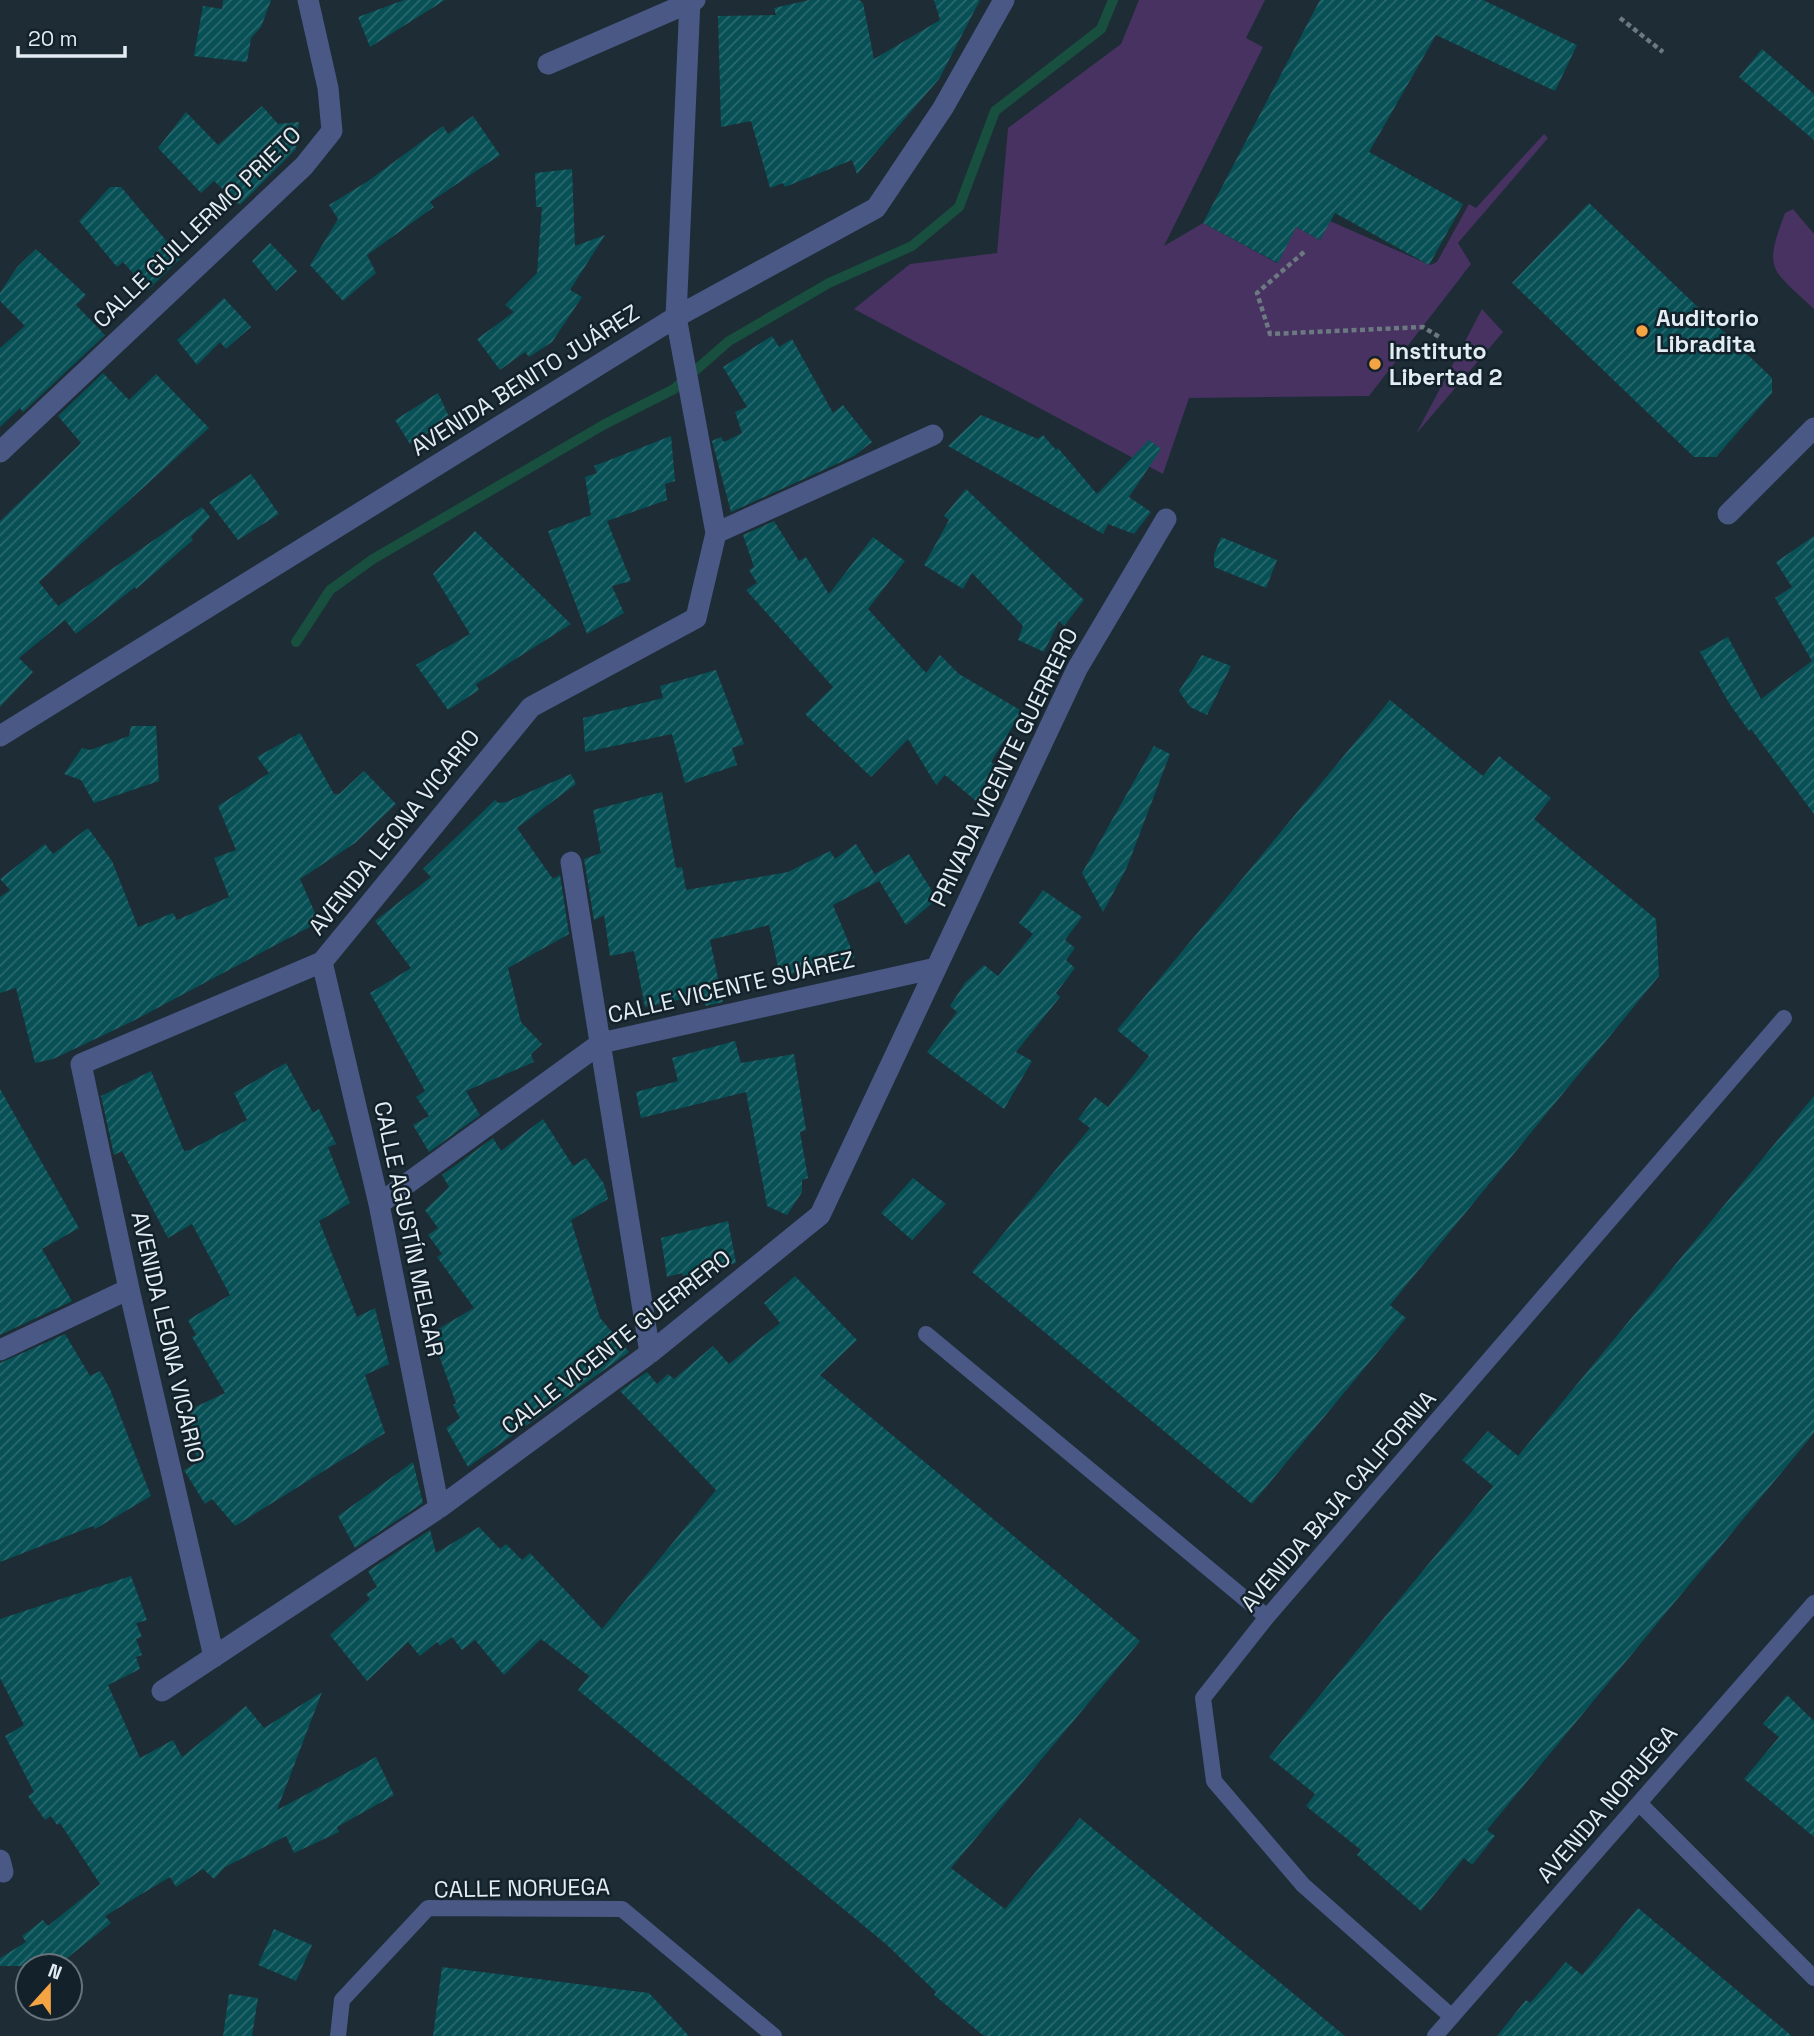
<svg xmlns="http://www.w3.org/2000/svg" width="1814" height="2036" viewBox="0 0 1814 2036" font-family="'Space Grotesk',sans-serif">
  <defs>
    <pattern id="building-hatch" width="6" height="6" patternUnits="userSpaceOnUse" patternTransform="scale(1.75)"><rect width="6" height="6" fill="#075055"/><path d="M-1 1l2-2M0 6l6-6M5 7l2-2" fill="none" stroke="#2b696e"/></pattern>
  </defs>
  <rect width="100%" height="100%" fill="#1d2c35"/>
  <!-- green -->
  <path fill="#473261" d="M 1139,0 L 1265,0 L 1246,38 L 1263,47 L 1164,246 L 1203,223 L 1277,263 L 1296,227 L 1320,240 L 1330,221 L 1430,265 L 1437,262 L 1469,204 L 1476,208 L 1544,134 L 1548,138 L 1458,243 L 1471,264 L 1369,396 L 1189,398 L 1163,474 L 854,309 L 910,264 L 997,253 L 1008,128 L 1121,44 Z
    M 1793,209 L 1814,234 L 1814,309 C 1771,268 1763,272 1785,213 Z
    M 1482,309 L 1503,332 L 1416,434 Z"/>
  <g fill="none" stroke-linecap="round" stroke-linejoin="round">
    <!-- stream -->
    <path stroke="#184f3e" stroke-width="10" d="M 296,642 L 330,590 L 373,559 L 605,424 L 674,389 L 729,341 L 829,283 L 912,246 L 959,207 L 995,111 L 1101,29 L 1113,0"/>
  </g>
  <!-- building -->
  <path fill="url(#building-hatch)" d="M 223,0 L 271,0 L 261,27 L 251,38 L 247,62 L 194,56 L 203,6 L 222,9 Z
    M 404,0 L 445,0 L 370,47 L 358,17 Z
    M 809,0 L 859,0 L 863,3 L 874,59 L 940,20 L 934,0 L 980,0 L 939,79 L 857,174 L 852,160 L 785,187 L 783,183 L 770,188 L 751,121 L 721,127 L 718,16 L 776,15 L 774,8 Z
    M 1320,0 L 1483,0 L 1577,45 L 1555,91 L 1436,35 L 1369,152 L 1463,204 L 1429,265 L 1335,213 L 1320,240 L 1296,227 L 1278,263 L 1203,223 Z
    M 1762,49 L 1814,94 L 1814,140 L 1739,77 Z
    M 262,106 L 278,124 L 299,122 L 296,149 L 240,205 L 214,181 L 201,193 L 158,148 L 186,112 L 218,145 Z
    M 473,116 L 500,155 L 430,202 L 434,207 L 367,255 L 376,273 L 343,301 L 310,265 L 338,219 L 329,205 L 368,181 L 443,126 L 448,134 Z
    M 572,169 L 575,246 L 605,235 L 570,290 L 582,297 L 552,342 L 529,357 L 525,352 L 500,370 L 477,339 L 514,312 L 505,305 L 537,273 L 542,207 L 536,207 L 535,173 Z
    M 110,187 L 121,187 L 181,258 L 148,290 L 123,262 L 117,267 L 79,221 Z
    M 1589,203 L 1772,378 L 1772,393 L 1716,457 L 1694,457 L 1512,283 Z
    M 270,243 L 297,271 L 276,291 L 252,261 Z
    M 36,249 L 86,295 L 76,305 L 105,335 L 23,412 L 20,408 L 0,427 L 0,348 L 25,326 L 0,301 L 0,293 L 17,267 Z
    M 224,298 L 251,327 L 226,349 L 220,342 L 197,365 L 177,340 Z
    M 772,336 L 779,347 L 792,339 L 833,413 L 843,405 L 872,442 L 854,456 L 731,512 L 712,441 L 721,437 L 724,442 L 742,433 L 735,412 L 747,407 L 723,367 Z
    M 103,373 L 129,400 L 156,374 L 209,428 L 39,582 L 58,606 L 202,507 L 210,517 L 191,537 L 193,540 L 136,589 L 135,587 L 76,634 L 65,620 L 19,658 L 33,672 L 0,707 L 0,521 L 81,443 L 58,416 Z
    M 438,393 L 450,419 L 410,444 L 395,420 Z
    M 981,415 L 1038,439 L 1043,435 L 1056,450 L 1058,448 L 1097,494 L 1149,440 L 1161,449 L 1129,497 L 1151,512 L 1134,534 L 1108,524 L 1103,534 L 948,446 Z
    M 671,436 L 675,481 L 665,484 L 667,500 L 607,521 L 631,581 L 612,586 L 624,613 L 587,634 L 548,531 L 591,515 L 585,477 L 597,473 L 594,466 Z
    M 251,474 L 279,514 L 238,540 L 209,502 Z
    M 966,489 L 1084,600 L 1064,626 L 1059,621 L 1044,652 L 1018,640 L 1023,626 L 972,573 L 963,589 L 924,565 L 949,520 L 944,516 Z
    M 774,521 L 799,561 L 806,557 L 829,594 L 873,537 L 905,561 L 868,609 L 926,673 L 940,655 L 959,674 L 1022,711 L 991,762 L 1002,770 L 976,801 L 945,775 L 936,785 L 908,739 L 871,777 L 805,714 L 833,687 L 746,590 L 757,583 L 749,570 L 754,567 L 743,535 Z
    M 475,531 L 571,624 L 476,684 L 479,690 L 448,710 L 416,665 L 470,634 L 433,574 Z
    M 1814,536 L 1814,814 L 1751,729 L 1749,731 L 1729,703 L 1700,652 L 1728,637 L 1761,699 L 1812,661 L 1775,598 L 1792,587 L 1776,562 Z
    M 1221,537 L 1277,560 L 1266,588 L 1214,567 L 1214,555 Z
    M 1202,655 L 1231,666 L 1207,715 L 1190,707 L 1179,691 Z
    M 716,670 L 744,744 L 732,748 L 737,765 L 685,783 L 672,734 L 585,752 L 583,718 L 663,698 L 660,686 Z
    M 1390,700 L 1483,776 L 1499,756 L 1551,798 L 1534,819 L 1656,919 L 1659,976 L 1390,1305 L 1406,1318 L 1252,1504 L 972,1272 L 1090,1128 L 1078,1119 L 1095,1097 L 1108,1107 L 1149,1056 L 1117,1030 Z
    M 131,726 L 156,726 L 159,781 L 94,803 L 81,780 L 64,774 L 82,748 L 90,750 L 129,736 Z
    M 300,733 L 334,794 L 339,794 L 364,771 L 396,804 L 355,843 L 300,879 L 319,922 L 133,1021 L 53,1059 L 35,1063 L 16,988 L 0,993 L 0,897 L 10,890 L 0,879 L 45,844 L 53,854 L 88,828 L 112,861 L 138,927 L 173,913 L 177,920 L 229,897 L 214,858 L 236,850 L 218,806 L 269,773 L 257,757 Z
    M 1154,746 L 1170,754 L 1127,867 L 1103,912 L 1082,873 Z
    M 571,774 L 576,784 L 517,828 L 553,879 L 560,875 L 569,934 L 508,968 L 521,1022 L 542,1044 L 531,1054 L 534,1062 L 466,1091 L 480,1115 L 429,1152 L 413,1125 L 429,1116 L 416,1097 L 425,1091 L 370,993 L 411,968 L 375,921 L 431,877 L 423,869 L 495,800 L 499,803 L 506,802 Z
    M 662,792 L 676,868 L 682,867 L 686,890 L 788,872 L 830,851 L 835,859 L 856,844 L 879,881 L 833,905 L 855,958 L 780,977 L 769,925 L 710,940 L 723,1002 L 706,1006 L 697,992 L 678,1000 L 645,1007 L 634,951 L 610,956 L 604,915 L 594,920 L 584,859 L 601,853 L 593,810 Z
    M 909,854 L 937,899 L 906,925 L 875,874 Z
    M 1043,890 L 1082,917 L 1065,940 L 1075,948 L 1066,960 L 1075,968 L 1056,993 L 1060,997 L 1016,1052 L 1032,1061 L 1004,1109 L 927,1052 L 957,1012 L 950,1006 L 965,983 L 984,965 L 998,976 L 1033,934 L 1019,923 Z
    M 735,1041 L 741,1063 L 794,1054 L 806,1130 L 800,1132 L 808,1178 L 802,1180 L 802,1192 L 787,1215 L 767,1206 L 746,1092 L 641,1118 L 636,1092 L 678,1081 L 672,1058 Z
    M 286,1063 L 313,1113 L 319,1109 L 336,1144 L 328,1147 L 350,1203 L 319,1221 L 357,1317 L 375,1308 L 389,1364 L 365,1375 L 385,1433 L 235,1526 L 212,1499 L 205,1504 L 184,1470 L 197,1463 L 189,1410 L 225,1393 L 192,1337 L 196,1335 L 188,1320 L 230,1295 L 192,1224 L 168,1238 L 122,1151 L 114,1155 L 101,1096 L 151,1071 L 184,1151 L 190,1150 L 247,1120 L 234,1093 Z
    M 0,1089 L 79,1228 L 42,1249 L 72,1301 L 0,1335 Z
    M 1814,1096 L 1814,1433 L 1487,1830 L 1495,1836 L 1472,1865 L 1464,1858 L 1421,1911 L 1357,1855 L 1361,1850 L 1306,1806 L 1315,1794 L 1269,1757 L 1493,1486 L 1462,1460 L 1488,1431 L 1518,1456 Z
    M 543,1119 L 573,1166 L 586,1158 L 604,1184 L 608,1199 L 571,1220 L 600,1318 L 629,1352 L 468,1467 L 446,1428 L 460,1418 L 453,1405 L 456,1403 L 431,1333 L 474,1308 L 437,1257 L 442,1254 L 428,1235 L 438,1228 L 425,1210 L 449,1187 L 442,1175 L 493,1138 L 501,1151 Z
    M 913,1178 L 946,1204 L 912,1240 L 881,1213 Z
    M 728,1221 L 736,1263 L 683,1277 L 682,1273 L 667,1277 L 661,1238 Z
    M 795,1276 L 857,1340 L 820,1375 L 1140,1641 L 951,1868 L 1005,1909 L 1080,1818 L 1345,2036 L 984,2036 L 934,1995 L 936,1992 L 887,1945 L 578,1690 L 589,1676 L 541,1639 L 504,1675 L 475,1640 L 462,1650 L 452,1637 L 440,1646 L 437,1642 L 420,1656 L 408,1642 L 367,1681 L 330,1635 L 370,1599 L 366,1594 L 377,1587 L 368,1571 L 430,1530 L 436,1553 L 479,1527 L 500,1549 L 506,1544 L 522,1560 L 530,1553 L 602,1629 L 716,1490 L 620,1391 L 647,1372 L 657,1384 L 668,1374 L 674,1379 L 713,1346 L 729,1364 L 780,1323 L 764,1303 Z
    M 65,1334 L 90,1376 L 100,1371 L 110,1389 L 151,1496 L 95,1529 L 93,1526 L 0,1562 L 0,1363 Z
    M 413,1462 L 423,1503 L 355,1548 L 338,1516 Z
    M 131,1576 L 147,1620 L 136,1623 L 142,1637 L 136,1639 L 142,1655 L 136,1657 L 140,1669 L 108,1685 L 140,1758 L 173,1740 L 182,1757 L 246,1706 L 264,1728 L 322,1692 L 277,1810 L 376,1757 L 394,1795 L 337,1827 L 339,1832 L 294,1853 L 286,1836 L 225,1867 L 214,1879 L 203,1869 L 176,1887 L 170,1877 L 105,1916 L 111,1923 L 57,1966 L 0,1966 L 0,1958 L 26,1942 L 22,1936 L 43,1920 L 48,1926 L 100,1884 L 60,1823 L 57,1825 L 51,1816 L 45,1820 L 28,1796 L 34,1792 L 5,1736 L 24,1725 L 0,1678 L 0,1619 Z
    M 1787,1695 L 1814,1721 L 1814,1837 L 1744,1779 L 1779,1737 L 1763,1724 Z
    M 1638,1908 L 1792,2036 L 1497,2036 L 1526,2000 L 1530,2003 L 1566,1962 L 1582,1975 Z
    M 274,1929 L 312,1945 L 296,1981 L 258,1965 Z
    M 442,1967 L 649,1993 L 689,2036 L 433,2036 Z
    M 229,1994 L 258,1998 L 252,2036 L 223,2036 Z"/>
  <g fill="none" stroke-linecap="round" stroke-linejoin="round">
    <!-- path -->
    <path stroke="#6c7981" stroke-width="4.5" stroke-dasharray="5 3.5" stroke-linecap="butt" d="M 1620,18 L 1663,52
      M 1304,252 L 1257,293 L 1270,334 L 1423,327 L 1441,338"/>
    <!-- lane -->
    <path stroke="#4a5885" stroke-width="16" d="M 926,1334 L 1267,1617
      M 1639,1803 L 1814,1978
      M 1452,2017 L 1303,1885 L 1214,1781 L 1203,1698 L 1267,1617 L 1784,1018
      M 338,2036 L 342,2000 L 428,1908 L 622,1909 L 774,2036
      M 1435,2036 L 1814,1603"/>
    <!-- street -->
    <path stroke="#4a5885" stroke-width="21" d="M 548,64 L 695,0
      M 0,452 L 304,166 L 332,131 L 328,88 L 308,0
      M 1728,514 L 1814,428
      M 716,533 L 933,435
      M 0,736 L 676,317 L 876,208 L 943,108 L 1004,0
      M 571,862 L 650,1353
      M 322,962 L 379,1204 L 439,1508
      M 379,1204 L 601,1043 L 936,968
      M 0,1350 L 129,1289
      M 214,1657 L 129,1289 L 81,1064 L 322,962 L 531,707 L 696,618 L 716,533 L 676,317 L 690,0
      M 162,1691 L 439,1508 L 650,1353 L 820,1215 L 1077,669 L 1166,519
      M 0,1860 L 3,1872"/>
  </g>
  <!-- markers -->
  <g fill="#f4a443" stroke="#13222a" stroke-width="2.5">
    <circle cx="1642" cy="331" r="7"/>
    <circle cx="1375" cy="364" r="7"/>
  </g>
  <g text-anchor="middle" stroke-width="5" stroke-linejoin="round" paint-order="stroke">
    <!-- street labels -->
    <g font-size="23" fill="#e2ecf2" stroke="#13222a">
      <text transform="translate(197 227) rotate(-44)" y="8">CALLE GUILLERMO PRIETO</text>
      <text transform="translate(525 380) rotate(-32)" y="8">AVENIDA BENITO JUÁREZ</text>
      <text transform="translate(1004 767) rotate(-64)" y="8">PRIVADA VICENTE GUERRERO</text>
      <text transform="translate(394 832) rotate(-51)" y="8">AVENIDA LEONA VICARIO</text>
      <text transform="translate(731 987) rotate(-13)" y="8">CALLE VICENTE SUÁREZ</text>
      <text transform="translate(409 1229) rotate(78)" y="8">CALLE AGUSTÍN MELGAR</text>
      <text transform="translate(168 1337) rotate(77)" y="8">AVENIDA LEONA VICARIO</text>
      <text transform="translate(616 1342) rotate(-38)" y="8">CALLE VICENTE GUERRERO</text>
      <text transform="translate(1338 1501) rotate(-49)" y="8">AVENIDA BAJA CALIFORNIA</text>
      <text transform="translate(1607 1804) rotate(-49)" y="8">AVENIDA NORUEGA</text>
      <text transform="translate(522 1888) rotate(-1)" y="8">CALLE NORUEGA</text>
    </g>
    <!-- poi labels -->
    <g font-size="23" font-weight="bold" fill="#e2ecf2" stroke="#13222a" text-anchor="start">
      <text x="1656" y="326">Auditorio<tspan x="1656" dy="26">Libradita</tspan></text>
      <text x="1389" y="359">Instituto<tspan x="1389" dy="26">Libertad 2</tspan></text>
    </g>
  </g>
  <!-- north arrow -->
  <g transform="translate(49 1987) rotate(21)"><circle r="33" fill="#13222a" stroke="#66737a" stroke-width="2"/>
  <path d="M0-5L12 26L0 18L-12 26Z" fill="#f4a443"/>
  <text y="-10" font-size="19" font-weight="bold" text-anchor="middle" fill="#e2ecf2">N</text>
  </g>
  <!-- scale -->
  <path d="M18 46v10h107v-10" fill="none" stroke="#e2ecf2" stroke-width="3.5"/>
  <text x="28" y="46" font-size="21" fill="#e2ecf2" stroke="#13222a" stroke-width="5" paint-order="stroke">20 m</text>
</svg>
